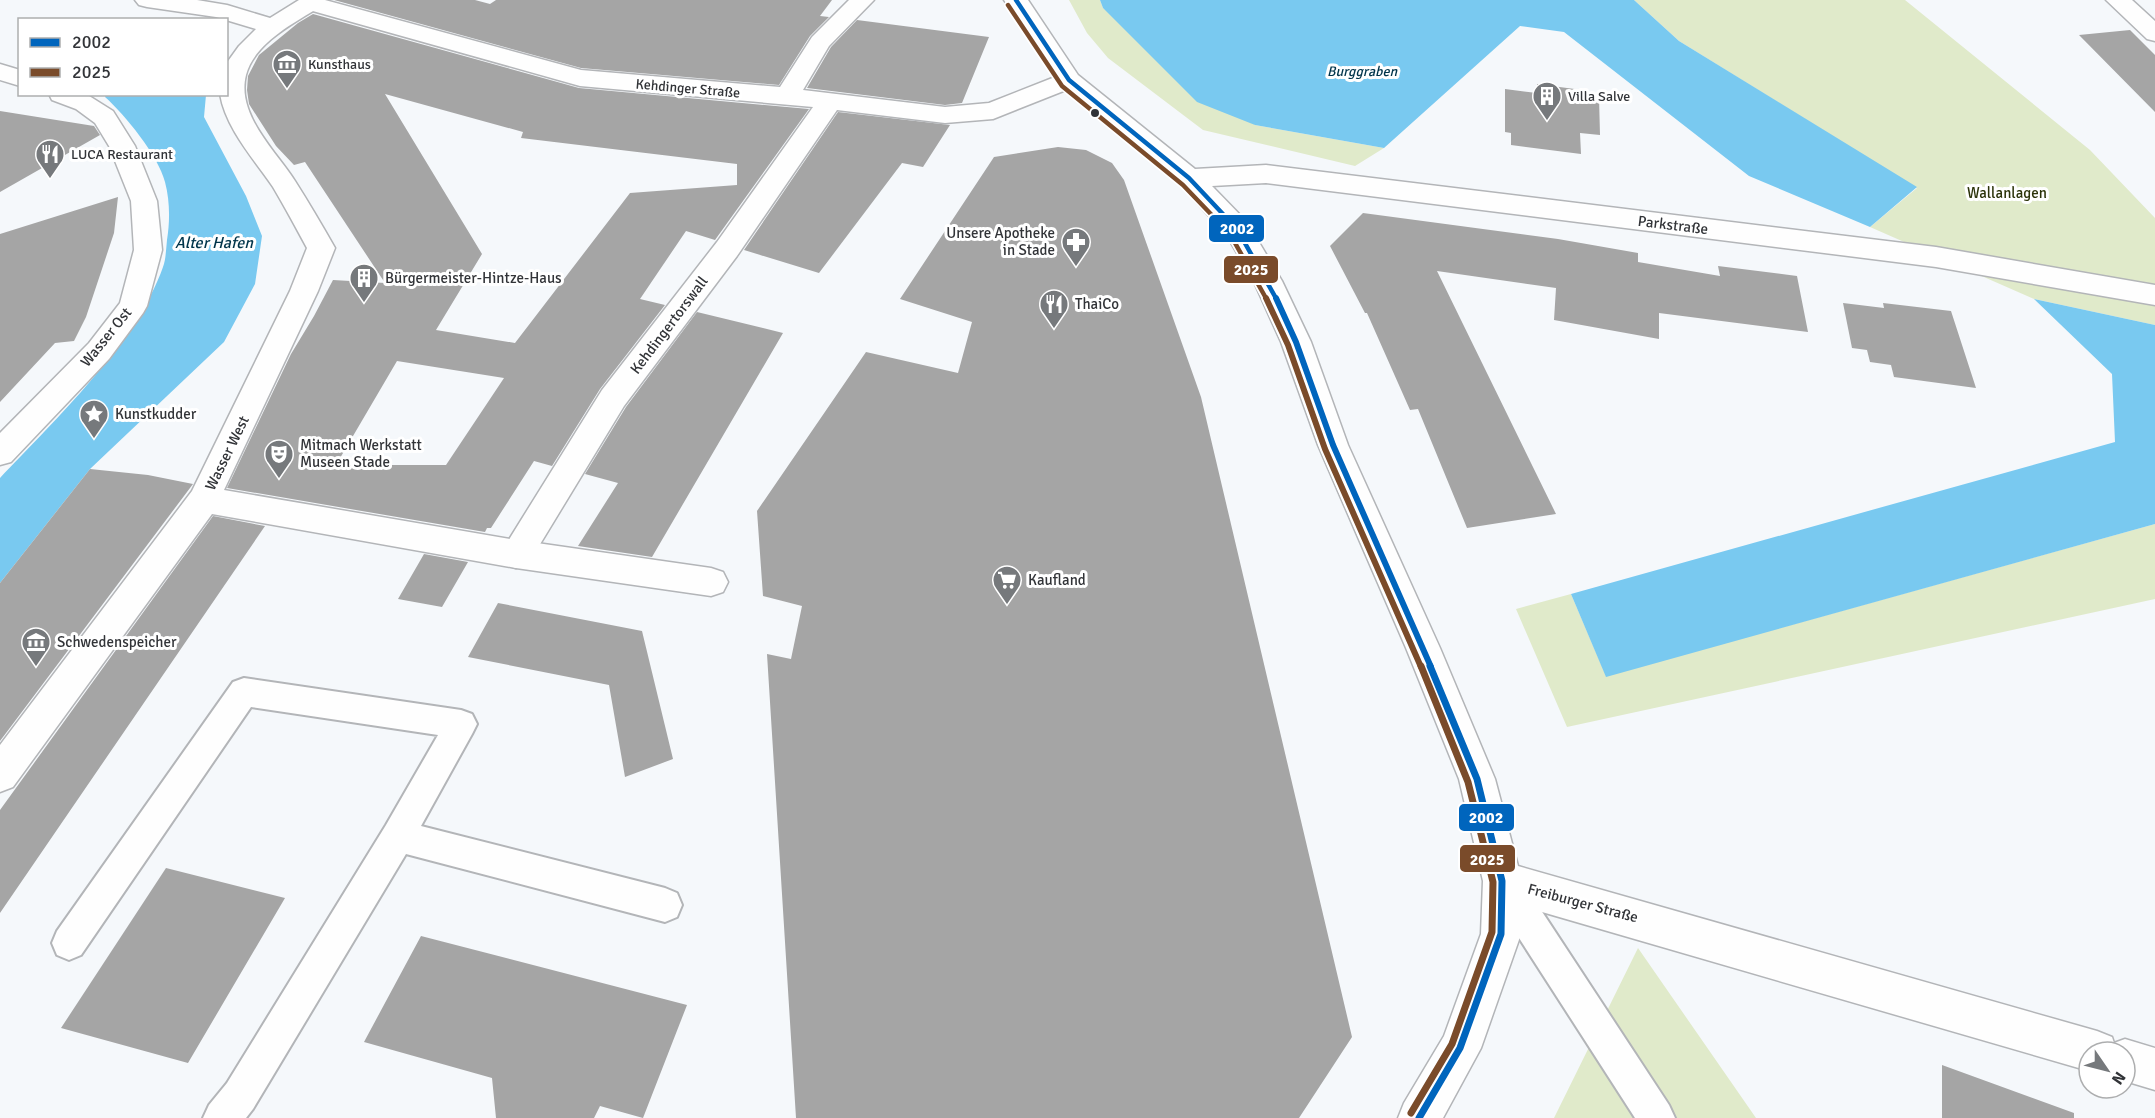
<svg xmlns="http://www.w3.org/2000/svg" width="2155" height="1118" viewBox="0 0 2155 1118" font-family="Signika,sans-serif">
  <rect width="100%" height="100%" fill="#f5f8fb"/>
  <!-- green -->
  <path fill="#e0eaca" d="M 1069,0 L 1100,0 L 1103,8 L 1255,125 L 1384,148 L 1355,166 L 1203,130 L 1108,58 L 1087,33 Z
    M 1634,0 L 1905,0 L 2090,150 L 2155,218 L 2155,325 L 2034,299 L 1870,227 L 1917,188 L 1679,41 Z
    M 2155,524 L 2155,599 L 1567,727 L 1516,609 L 1571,594 L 1606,676 Z
    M 1638,948 L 1756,1118 L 1554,1118 Z"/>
  <!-- water -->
  <path fill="#79c9f0" d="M 1100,0 L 1634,0 L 1679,41 L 1917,187 L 1870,227 L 1749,176 L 1564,32 L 1520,26 L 1384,148 L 1255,125 L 1197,102 L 1103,8 Z
    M 106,94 L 206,95 L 204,117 L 246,196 L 262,236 L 255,284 L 224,342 L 90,469 L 0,583 L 0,478 C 55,420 136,343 163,267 C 166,259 166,249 167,240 C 170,221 170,201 165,182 C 158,155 125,115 105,97 Z
    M 2034,299 L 2155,325 L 2155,524 L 1606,677 L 1571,594 L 2115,442 L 2112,374 Z"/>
  <!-- building -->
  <path fill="#a5a5a5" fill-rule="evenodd" d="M 334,0 L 475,0 L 490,4 L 496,0 L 832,0 L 820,16 L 829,17 L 810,36 L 779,85 L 581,68 Z
    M 313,14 L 579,88 L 809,109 L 715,240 L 686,231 L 640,299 L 665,305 L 600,389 L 552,466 L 534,461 L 491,528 L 487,528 L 485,532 L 227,488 L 291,354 L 314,316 L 333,280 L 385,283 L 305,162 L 294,165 L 276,146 L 249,104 L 247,90 L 248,76 L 259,55 L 298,23 ZM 385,94 L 523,132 L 521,138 L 737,164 L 737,185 L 630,193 L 515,343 L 436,330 L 482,254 ZM 397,361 L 504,378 L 446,465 L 336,465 Z
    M 857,20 L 989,37 L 962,103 L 945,105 L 807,88 L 831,47 Z
    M 2130,30 L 2155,55 L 2155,112 L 2079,35 Z
    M 1537,84 L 1582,90 L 1582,95 L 1599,97 L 1600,135 L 1580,133 L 1581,154 L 1511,145 L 1511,133 L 1505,132 L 1505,89 L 1537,93 Z
    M 0,111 L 94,126 L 100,135 L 0,192 Z
    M 838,112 L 950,125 L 923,167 L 902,163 L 819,273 L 744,250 Z
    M 1058,147 L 1086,150 L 1112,163 L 1124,180 L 1201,397 L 1352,1037 L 1299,1118 L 796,1118 L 767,654 L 791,659 L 802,606 L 763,596 L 757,511 L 866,352 L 958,373 L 972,322 L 900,299 L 994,157 Z
    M 118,197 L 114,233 L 86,317 L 74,341 L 55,343 L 0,402 L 0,234 Z
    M 1363,213 L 1558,239 L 1638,253 L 1638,262 L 1720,276 L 1718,266 L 1797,276 L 1808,332 L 1659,313 L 1659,339 L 1554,320 L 1556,288 L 1437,271 L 1556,514 L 1467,528 L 1418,409 L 1410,410 L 1367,313 L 1365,313 L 1330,246 Z
    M 1843,303 L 1884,308 L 1883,303 L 1951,311 L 1976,388 L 1894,377 L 1891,365 L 1870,362 L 1867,350 L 1852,348 Z
    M 697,312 L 783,333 L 652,557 L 578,546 L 618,483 L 585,474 L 626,407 Z
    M 90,469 L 148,475 L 193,484 L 0,741 L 0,583 Z
    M 213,516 L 265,526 L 0,913 L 0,810 Z
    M 424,554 L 468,562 L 442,607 L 398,599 Z
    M 498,603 L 642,631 L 673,759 L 625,777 L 609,685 L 468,657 Z
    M 166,868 L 285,898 L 188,1063 L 61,1028 Z
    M 421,936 L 687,1005 L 643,1118 L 600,1106 L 594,1118 L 496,1118 L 492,1078 L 364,1042 Z
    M 1942,1065 L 2074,1113 L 2074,1118 L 1942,1118 Z"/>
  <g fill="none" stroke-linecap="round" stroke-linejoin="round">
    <!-- service casing -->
    <g stroke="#b3b5b8" stroke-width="4">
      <path id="service" d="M 244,678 L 461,710 L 472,714 L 477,724 L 472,734 L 421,826 L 665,888 L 677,893 L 682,905 L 677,917 L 665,922 L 406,854 L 253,1109 L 246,1118 L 203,1118 L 209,1105 L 227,1083 L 386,825 L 438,735 L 251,707 L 81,955 L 69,960 L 57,955 L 52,943 L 57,931 L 233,682 Z
        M 1502,864 L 1514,869 L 1669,1105 L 1675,1118 L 1635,1118 L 1490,893 L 1485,881 L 1490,869 Z"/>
    </g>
    <!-- pedestrian casing -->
    <g stroke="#b3b5b8" stroke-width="3">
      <path id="pedestrian" d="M 135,0 L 197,0 L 227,5 L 270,18 L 299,0 L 320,0 L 322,3 L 318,8 C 292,24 254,44 246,75 C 236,115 276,151 295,181 C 309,203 322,225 335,248 L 318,291 L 224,490 L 516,540 L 711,568 L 723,572 L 728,582 L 723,592 L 711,596 L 516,568 L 212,514 L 13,787 L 0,792 L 0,745 L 192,491 L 290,291 L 307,248 C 296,228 285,207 273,187 C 254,159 226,129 220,94 L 226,94 L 226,64 L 239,46 L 256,29 L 216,17 L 147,7 L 139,5 Z"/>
    </g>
    <!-- minor casing -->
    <g stroke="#b3b5b8" stroke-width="3">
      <path id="minor" d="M 300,0 L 325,0 L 581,70 L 780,87 L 812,37 L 849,0 L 874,0 L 829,46 L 803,90 L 945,107 L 989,103 L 1055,77 L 1004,0 L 1028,0 L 1078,75 L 1195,169 L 1266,165 L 1936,247 L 2155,285 L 2155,305 L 1936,267 L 1266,183 L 1212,186 L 1247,222 L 1282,281 L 1311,342 L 1348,445 L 1440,648 L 1495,779 L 1518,866 L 2097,1031 L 2112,1037 L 2114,1043 L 2125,1039 L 2155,1048 L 2155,1090 L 2125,1081 L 2125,1052 L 2089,1052 L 2089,1071 L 1521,906 L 1521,934 L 1481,1048 L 1443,1118 L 1398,1118 L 1404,1103 L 1444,1036 L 1481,934 L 1483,881 L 1459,779 L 1406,648 L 1318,445 L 1281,342 L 1254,282 L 1227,236 L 1180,184 L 1066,90 L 993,119 L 945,123 L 837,110 L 737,256 L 624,406 L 528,564 L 516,568 L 504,564 L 500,554 L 602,390 L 717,242 L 813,107 L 580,86 L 302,8 L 298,3 Z
        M 2106,0 L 2132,0 L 2155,21 L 2155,41 L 2147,39 Z
        M 0,64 L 20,70 L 20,86 L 0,80 Z
        M 49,94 L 86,94 L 113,111 L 135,146 L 157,201 L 162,250 L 147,306 L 143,313 L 109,359 L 11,462 L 0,465 L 0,433 L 89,343 L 120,303 L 134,250 L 131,201 L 109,146 L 95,123 L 76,109 L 52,100 Z"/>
    </g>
    <!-- service -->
    <use href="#service" fill="#fefefe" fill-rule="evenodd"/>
    <!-- pedestrian -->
    <use href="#pedestrian" fill="#fefefe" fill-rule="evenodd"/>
    <!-- minor -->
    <use href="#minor" fill="#fefefe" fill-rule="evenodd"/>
    <!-- bus-1-far2 casing -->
    <g stroke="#fff" stroke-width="8">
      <path id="bus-1-far2" d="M 1016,0 L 1069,80 L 1189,178 L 1237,229 L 1277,300"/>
    </g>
    <!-- bus-1-far1 casing -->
    <g stroke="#fff" stroke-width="10">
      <path id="bus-1-far1" d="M 1276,298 L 1296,342 L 1333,445 L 1431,667"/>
    </g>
    <!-- bus-1 casing -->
    <g stroke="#fff" stroke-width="11">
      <path id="bus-1" d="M 1419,1118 L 1460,1048 L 1501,934 L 1502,881 L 1477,779 L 1430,666"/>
    </g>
    <!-- bus-2-far2 casing -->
    <g stroke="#fff" stroke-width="8">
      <path id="bus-2-far2" d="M 1008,5 L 1062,86 L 1183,185 L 1230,234 L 1267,300"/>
    </g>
    <!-- bus-2-far1 casing -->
    <g stroke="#fff" stroke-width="10">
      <path id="bus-2-far1" d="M 1266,298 L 1288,345 L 1325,449 L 1421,667"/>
    </g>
    <!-- bus-2 casing -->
    <g stroke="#fff" stroke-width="11">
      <path id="bus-2" d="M 1411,1113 L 1452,1044 L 1492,932 L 1493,882 L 1468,782 L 1421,666"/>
    </g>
    <!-- bus-1-far2 -->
    <use href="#bus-1-far2" stroke="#0065bd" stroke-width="4.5"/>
    <!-- bus-1-far1 -->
    <use href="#bus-1-far1" stroke="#0065bd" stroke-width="6"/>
    <!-- bus-1 -->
    <use href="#bus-1" stroke="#0065bd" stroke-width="7"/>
    <!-- bus-2-far2 -->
    <use href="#bus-2-far2" stroke="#7a4b2a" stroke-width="4.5"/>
    <!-- bus-2-far1 -->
    <use href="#bus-2-far1" stroke="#7a4b2a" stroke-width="6"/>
    <!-- bus-2 -->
    <use href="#bus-2" stroke="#7a4b2a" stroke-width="7"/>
  </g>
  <!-- icons -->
  <defs>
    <g id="museum-pin" transform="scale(1.5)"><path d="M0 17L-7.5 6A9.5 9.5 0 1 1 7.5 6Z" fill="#76797c" stroke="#fff"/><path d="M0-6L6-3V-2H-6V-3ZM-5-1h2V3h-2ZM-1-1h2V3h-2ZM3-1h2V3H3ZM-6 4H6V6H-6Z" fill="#fff"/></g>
    <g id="building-pin" transform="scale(1.5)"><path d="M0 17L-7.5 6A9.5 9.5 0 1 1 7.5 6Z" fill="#76797c" stroke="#fff"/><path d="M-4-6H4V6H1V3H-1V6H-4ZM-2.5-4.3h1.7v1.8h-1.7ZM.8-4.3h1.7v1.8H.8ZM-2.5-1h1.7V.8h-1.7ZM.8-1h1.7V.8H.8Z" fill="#fff"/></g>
    <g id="restaurant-pin" transform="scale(1.5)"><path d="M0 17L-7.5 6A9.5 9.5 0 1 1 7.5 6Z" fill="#76797c" stroke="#fff"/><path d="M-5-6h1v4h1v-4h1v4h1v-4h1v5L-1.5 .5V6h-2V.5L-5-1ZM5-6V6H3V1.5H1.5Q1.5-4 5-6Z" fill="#fff"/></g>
    <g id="pharmacy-pin" transform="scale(1.5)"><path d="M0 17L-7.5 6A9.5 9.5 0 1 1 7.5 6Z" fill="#76797c" stroke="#fff"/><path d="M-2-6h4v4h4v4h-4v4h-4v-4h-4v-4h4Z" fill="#fff"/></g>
    <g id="sight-pin" transform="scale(1.5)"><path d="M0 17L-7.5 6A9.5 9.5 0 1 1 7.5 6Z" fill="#76797c" stroke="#fff"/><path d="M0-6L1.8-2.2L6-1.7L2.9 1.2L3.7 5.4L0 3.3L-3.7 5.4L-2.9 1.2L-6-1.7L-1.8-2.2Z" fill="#fff"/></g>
    <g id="theatre-pin" transform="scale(1.5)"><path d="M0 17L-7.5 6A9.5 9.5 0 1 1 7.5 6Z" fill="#76797c" stroke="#fff"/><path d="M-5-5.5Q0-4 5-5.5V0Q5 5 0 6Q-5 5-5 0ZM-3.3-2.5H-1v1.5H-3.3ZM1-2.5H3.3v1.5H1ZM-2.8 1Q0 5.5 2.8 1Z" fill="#fff"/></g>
    <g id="supermarket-pin" transform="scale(1.5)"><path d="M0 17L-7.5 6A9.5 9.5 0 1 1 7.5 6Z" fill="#76797c" stroke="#fff"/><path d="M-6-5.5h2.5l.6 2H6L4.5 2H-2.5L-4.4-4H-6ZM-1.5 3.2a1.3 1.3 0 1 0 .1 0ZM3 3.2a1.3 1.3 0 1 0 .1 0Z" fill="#fff"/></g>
  </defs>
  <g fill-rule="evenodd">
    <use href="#museum-pin" x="287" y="64"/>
    <use href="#building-pin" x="1547" y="96"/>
    <use href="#restaurant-pin" x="50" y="154"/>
    <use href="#pharmacy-pin" x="1076" y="242"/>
    <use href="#building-pin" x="364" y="278"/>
    <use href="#restaurant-pin" x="1054" y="304"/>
    <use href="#sight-pin" x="94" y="414"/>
    <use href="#theatre-pin" x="279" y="454"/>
    <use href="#supermarket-pin" x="1007" y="580"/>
    <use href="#museum-pin" x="36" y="642"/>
  </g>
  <!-- markers -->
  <circle fill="#323438" stroke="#fff" stroke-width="2" cx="1095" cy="113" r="5"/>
  <g text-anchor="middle" stroke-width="6" stroke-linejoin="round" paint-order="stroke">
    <!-- far-poi labels -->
    <g font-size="14" fill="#323438" stroke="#fff" text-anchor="start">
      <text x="308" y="69">Kunsthaus</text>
      <text x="1568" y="101">Villa Salve</text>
      <text x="71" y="159">LUCA Restaurant</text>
    </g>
    <!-- far-water labels -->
    <g font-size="14" font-style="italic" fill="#01344a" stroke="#fff">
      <text x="1362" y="76">Burggraben</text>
    </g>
    <!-- far-street labels -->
    <g font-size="14" fill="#323438" stroke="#fff">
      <text transform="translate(688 88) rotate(5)" y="5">Kehdinger Straße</text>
    </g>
    <!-- park labels -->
    <g font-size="15" fill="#2b3309" stroke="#fff">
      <text x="2007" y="198">Wallanlagen</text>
    </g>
    <!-- street labels -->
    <g font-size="15" fill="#323438" stroke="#fff">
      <text transform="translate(1673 225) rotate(7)" y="5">Parkstraße</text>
      <text transform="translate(669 325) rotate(-53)" y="5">Kehdingertorswall</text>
      <text transform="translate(106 337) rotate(-51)" y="5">Wasser Ost</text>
      <text transform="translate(227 453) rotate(-64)" y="5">Wasser West</text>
      <text transform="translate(1583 903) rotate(15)" y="5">Freiburger Straße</text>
    </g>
    <!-- poi labels -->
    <g font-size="15" fill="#323438" stroke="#fff" text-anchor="start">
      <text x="1055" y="238" text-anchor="end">Unsere Apotheke<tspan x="1055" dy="17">in Stade</tspan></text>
      <text x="385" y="283">Bürgermeister-Hintze-Haus</text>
      <text x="1075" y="309">ThaiCo</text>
      <text x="115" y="419">Kunstkudder</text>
      <text x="300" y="450">Mitmach Werkstatt<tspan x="300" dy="17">Museen Stade</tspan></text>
      <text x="1028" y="585">Kaufland</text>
      <text x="57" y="647">Schwedenspeicher</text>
    </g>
    <!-- water labels -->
    <g font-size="16" font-style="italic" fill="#01344a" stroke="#fff">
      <text x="214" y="248">Alter Hafen</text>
    </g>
  </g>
  <g stroke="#fff" stroke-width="2">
    <rect x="1208" y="214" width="57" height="29" rx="6" fill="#0065bd"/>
    <rect x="1223" y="255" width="56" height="29" rx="6" fill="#7a4b2a"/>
    <rect x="1458" y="803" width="57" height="29" rx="6" fill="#0065bd"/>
    <rect x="1459" y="844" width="57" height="29" rx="6" fill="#7a4b2a"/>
  </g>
  <g font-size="16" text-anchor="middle" font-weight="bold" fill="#fff">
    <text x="1237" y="234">2002</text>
    <text x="1251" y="275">2025</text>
    <text x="1486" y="823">2002</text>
    <text x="1487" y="865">2025</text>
  </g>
  <!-- legend -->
  <rect x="18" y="18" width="210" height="78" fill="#ffffff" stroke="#adaeaf" stroke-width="1.5"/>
  <rect x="30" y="38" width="30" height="9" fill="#0065bd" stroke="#adaeaf" stroke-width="1.5"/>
  <text x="72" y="48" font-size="18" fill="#323438">2002</text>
  <rect x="30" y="68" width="30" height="9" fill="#7a4b2a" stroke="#adaeaf" stroke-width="1.5"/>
  <text x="72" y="78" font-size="18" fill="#323438">2025</text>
  <!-- north arrow -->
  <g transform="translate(2107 1070) rotate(125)"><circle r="28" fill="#ffffff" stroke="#adaeaf" stroke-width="1.5"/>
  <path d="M0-4.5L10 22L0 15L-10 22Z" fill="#76797c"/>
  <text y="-9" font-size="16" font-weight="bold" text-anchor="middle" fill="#323438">N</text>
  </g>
</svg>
